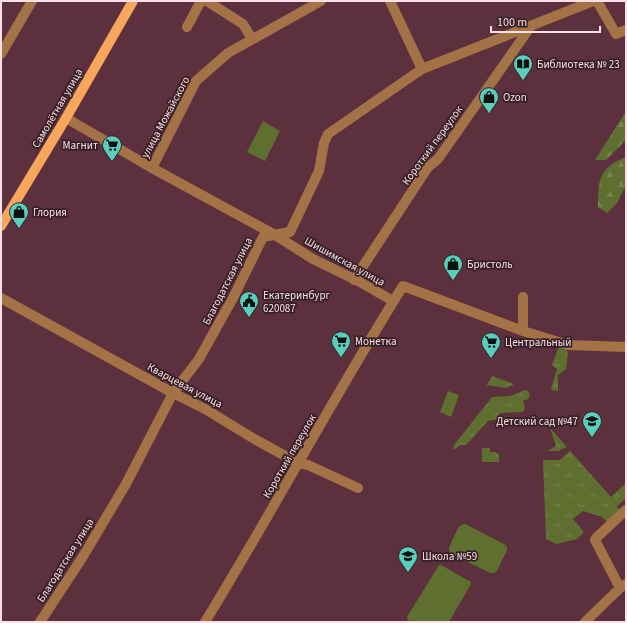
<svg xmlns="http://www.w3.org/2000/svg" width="627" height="623" viewBox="0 0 627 623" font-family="'Source Sans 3',sans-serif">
  <defs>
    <pattern id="grass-tufts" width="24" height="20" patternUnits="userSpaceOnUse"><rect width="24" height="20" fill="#5e6f30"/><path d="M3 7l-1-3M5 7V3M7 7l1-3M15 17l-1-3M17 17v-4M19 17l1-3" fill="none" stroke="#76834e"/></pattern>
    <pattern id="forest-firs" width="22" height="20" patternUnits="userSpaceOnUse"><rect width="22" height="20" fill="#5e6f30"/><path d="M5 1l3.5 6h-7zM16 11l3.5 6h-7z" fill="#76834e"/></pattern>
  </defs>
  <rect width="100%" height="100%" fill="#5d303d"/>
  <!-- grass -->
  <path fill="url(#grass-tufts)" d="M 560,346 L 566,349 L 568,352 L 566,369 L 558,375 L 558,391 L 551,390 L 551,389 L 557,369 L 552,365 L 558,349 Z
    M 492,376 L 514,384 L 506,388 L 487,385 Z
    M 525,390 L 528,391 L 530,395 L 528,399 L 523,401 L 525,407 L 524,411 L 521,412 L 500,413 L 498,419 L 488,421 L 466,445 L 460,445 L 455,449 L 454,449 L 453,447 L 454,445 L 492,397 L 510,396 Z
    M 550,428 L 567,447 L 558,451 L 547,451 L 556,446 Z
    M 483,448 L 490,448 L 490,452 L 496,452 L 497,454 L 499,454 L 499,462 L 482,462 L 482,449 Z
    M 570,451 L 611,497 L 626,483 L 626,498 L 617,506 L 621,512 L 608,523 L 602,517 L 583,511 L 573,519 L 584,532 L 577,539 L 556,544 L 546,539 L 543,460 L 560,460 Z"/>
  <!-- forest -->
  <path fill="url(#forest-firs)" d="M 625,113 L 626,113 L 626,140 L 606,160 L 595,160 Z
    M 626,157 L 626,188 L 624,189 L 617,203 L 607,213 L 598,207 C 598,181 599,167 626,157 Z"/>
  <!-- park -->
  <path fill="#5e6f30" d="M 263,121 L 280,131 L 265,161 L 247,152 Z
    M 448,391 L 459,395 L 451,417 L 440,412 Z
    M 465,524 L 504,544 L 507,547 L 507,550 L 497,571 L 494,573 L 490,573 L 450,553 L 449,549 L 450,545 L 458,528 L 461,525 Z
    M 439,565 L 441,565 L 471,582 L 471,584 L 449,622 L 411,622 L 408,620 L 407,617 Z"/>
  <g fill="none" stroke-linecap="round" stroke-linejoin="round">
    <!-- minor -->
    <path stroke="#a37246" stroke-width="10" d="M 207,1 L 243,24 L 252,39
      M 390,1 L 422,69
      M 597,1 L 616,34 L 626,30
      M 187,27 L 201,1
      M 1,54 L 32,1
      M 66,118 L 152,168 L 275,235 L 313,259 L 360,282 L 393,301
      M 152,168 L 196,81 L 228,53 L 321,1
      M 354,280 L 428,167 L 438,159 L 531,26
      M 1,298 L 173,393 L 205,409 L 256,440 L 298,463 L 308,465 L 358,488
      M 523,331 L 523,297
      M 620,588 L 595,540 L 596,538 L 626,510
      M 40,622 L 82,558 L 126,484 L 173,393 L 199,359 L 234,296 L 263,237 L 290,232 L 319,171 L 324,143 L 328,134 L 422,69 L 593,1
      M 205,622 C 273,511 334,396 403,286 L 523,331 L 568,345 L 626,347
      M 585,622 L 620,588 L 626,584"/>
    <!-- major -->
    <path stroke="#f6a75c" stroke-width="10" d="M 1,226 L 66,118 L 133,1"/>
  </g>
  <!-- icons -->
  <defs>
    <g id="library-pin" transform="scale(1)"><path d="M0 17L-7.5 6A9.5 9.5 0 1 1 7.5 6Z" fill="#5acebd" stroke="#352025"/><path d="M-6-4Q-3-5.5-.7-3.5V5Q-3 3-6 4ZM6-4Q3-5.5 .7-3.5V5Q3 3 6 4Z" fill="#111"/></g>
    <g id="shop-pin" transform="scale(1)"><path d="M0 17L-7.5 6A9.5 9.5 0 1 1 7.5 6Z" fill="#5acebd" stroke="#352025"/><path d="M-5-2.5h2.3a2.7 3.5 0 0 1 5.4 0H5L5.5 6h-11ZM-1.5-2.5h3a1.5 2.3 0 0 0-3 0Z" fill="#111"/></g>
    <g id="supermarket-pin" transform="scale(1)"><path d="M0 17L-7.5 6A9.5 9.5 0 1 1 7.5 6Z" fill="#5acebd" stroke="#352025"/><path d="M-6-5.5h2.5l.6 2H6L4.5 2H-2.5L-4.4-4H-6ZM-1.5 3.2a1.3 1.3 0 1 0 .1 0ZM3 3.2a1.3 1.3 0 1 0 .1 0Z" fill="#111"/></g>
    <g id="civic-pin" transform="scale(1)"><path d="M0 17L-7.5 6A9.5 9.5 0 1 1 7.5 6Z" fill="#5acebd" stroke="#352025"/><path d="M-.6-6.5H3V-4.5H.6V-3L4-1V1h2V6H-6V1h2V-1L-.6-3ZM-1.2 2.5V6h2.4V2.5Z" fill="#111"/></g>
    <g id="school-pin" transform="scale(1)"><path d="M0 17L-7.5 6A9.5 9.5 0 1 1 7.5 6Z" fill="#5acebd" stroke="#352025"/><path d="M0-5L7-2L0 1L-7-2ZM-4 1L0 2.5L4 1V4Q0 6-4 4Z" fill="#111"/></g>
  </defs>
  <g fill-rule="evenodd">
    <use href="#library-pin" x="523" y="64"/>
    <use href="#shop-pin" x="489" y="97"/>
    <use href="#supermarket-pin" x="112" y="145"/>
    <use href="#shop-pin" x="19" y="212"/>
    <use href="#shop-pin" x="453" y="264"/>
    <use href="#civic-pin" x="249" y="301"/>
    <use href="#supermarket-pin" x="341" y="341"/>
    <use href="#supermarket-pin" x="491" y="342"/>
    <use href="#school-pin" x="592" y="421"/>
    <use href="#school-pin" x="408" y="556"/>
  </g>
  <g text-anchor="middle" stroke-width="3.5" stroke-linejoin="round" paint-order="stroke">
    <!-- poi labels -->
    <g font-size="11" fill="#fde0e7" stroke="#352025" text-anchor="start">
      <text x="537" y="68">Библиотека № 23</text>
      <text x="503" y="101">Ozon</text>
      <text x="98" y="149" text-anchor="end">Магнит</text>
      <text x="33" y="216">Глория</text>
      <text x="467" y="268">Бристоль</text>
      <text x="263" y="299">Екатеринбург<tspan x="263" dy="13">620087</tspan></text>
      <text x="355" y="345">Монетка</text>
      <text x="505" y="346">Центральный</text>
      <text x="578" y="425" text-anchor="end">Детский сад №47</text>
      <text x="422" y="560">Школа №59</text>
    </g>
    <!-- street labels -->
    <g font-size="11" fill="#fde0e7" stroke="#352025">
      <text transform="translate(57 108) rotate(-60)" y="4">Самолётная улица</text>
      <text transform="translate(165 117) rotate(-62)" y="4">улица Можайского</text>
      <text transform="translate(432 145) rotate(-54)" y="4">Короткий переулок</text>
      <text transform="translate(345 261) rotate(29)" y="4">Шишимская улица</text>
      <text transform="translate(227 281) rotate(-63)" y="4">Благодатская улица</text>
      <text transform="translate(185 385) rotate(28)" y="4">Кварцевая улица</text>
      <text transform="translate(289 456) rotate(-60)" y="4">Короткий переулок</text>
      <text transform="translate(65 560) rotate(-58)" y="4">Благодатская улица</text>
    </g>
  </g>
  <!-- border -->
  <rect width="627" height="623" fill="none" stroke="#fde0e7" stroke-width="4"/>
  <!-- scale -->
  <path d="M491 26v6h109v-6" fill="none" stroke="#fde0e7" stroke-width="2"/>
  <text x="497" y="26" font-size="12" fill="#fde0e7" stroke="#352025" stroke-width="3" paint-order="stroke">100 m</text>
</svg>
